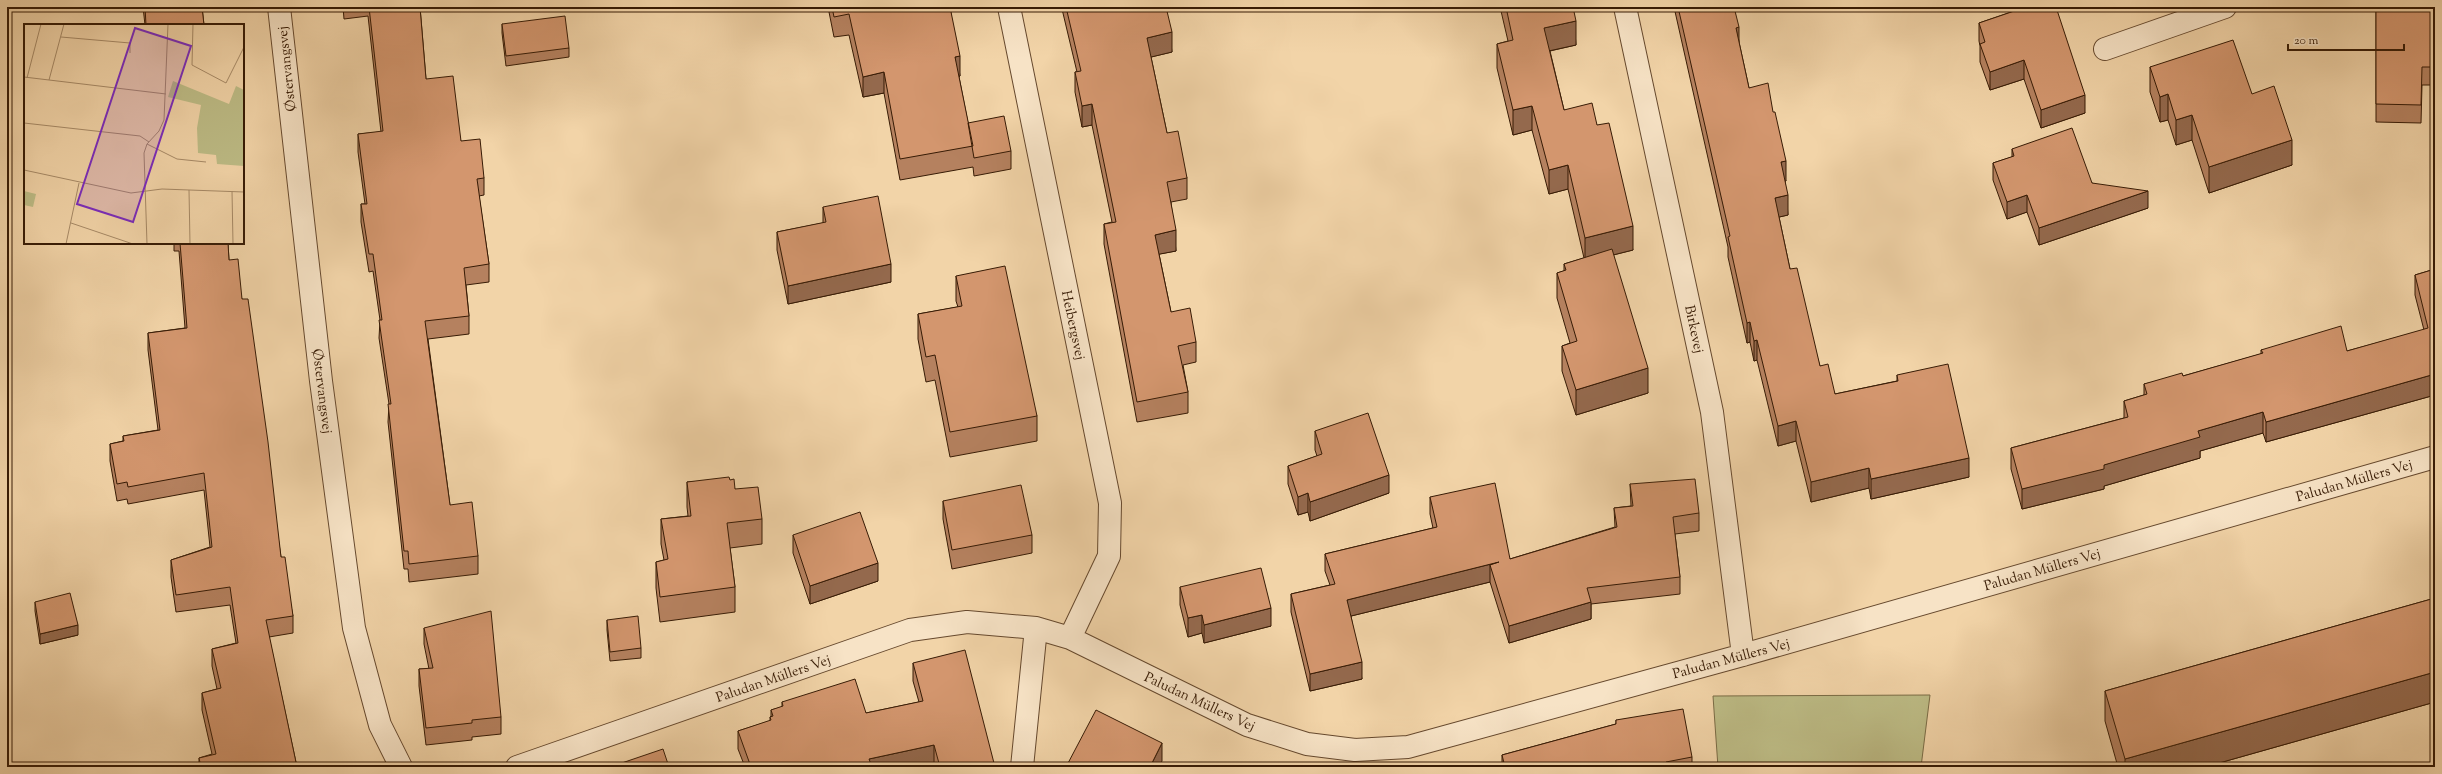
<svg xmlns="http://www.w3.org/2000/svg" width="2442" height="774" viewBox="0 0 2442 774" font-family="'Sorts Mill Goudy',serif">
  <rect width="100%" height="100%" fill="#f2d4a8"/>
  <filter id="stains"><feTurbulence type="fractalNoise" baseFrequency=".005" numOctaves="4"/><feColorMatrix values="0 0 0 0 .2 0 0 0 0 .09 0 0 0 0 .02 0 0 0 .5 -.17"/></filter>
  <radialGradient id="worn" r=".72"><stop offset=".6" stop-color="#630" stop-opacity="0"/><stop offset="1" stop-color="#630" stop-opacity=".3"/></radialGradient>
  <!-- green -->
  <path fill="#bdbc86" stroke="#7a6c46" d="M 1930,695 L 1921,767 L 1718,767 L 1713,696 Z"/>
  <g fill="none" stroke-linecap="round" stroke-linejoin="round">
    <!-- minor casing -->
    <g stroke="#66492e" stroke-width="24">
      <path id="minor" d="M 279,7 L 321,381 L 354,628 L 380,725 L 401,767
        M 1009,7 L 1110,503 L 1109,556 L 1070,638
        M 1625,7 L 1712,412 L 1743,655
        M 2105,49 L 2225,7
        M 517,767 L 910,630 L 967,622 L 1036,628 L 1070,638 L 1247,725 L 1307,744 L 1355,750 L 1408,747 L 1743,655 L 2435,457
        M 1022,767 L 1036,628"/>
    </g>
    <!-- minor -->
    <use href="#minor" stroke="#f7e3c6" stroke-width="22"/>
  </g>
  <!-- wall -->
  <path fill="#b5815f" stroke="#371b05" d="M 143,7 L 202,7 L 204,25 L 145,25 Z
    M 343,7 L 420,7 L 426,79 L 461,141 L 484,178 L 484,195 L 479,196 L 489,264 L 489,282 L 466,285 L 469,316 L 469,334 L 428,339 L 450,505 L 478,556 L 478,574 L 409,582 L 408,569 L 404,569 L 388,422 L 389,404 L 379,338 L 380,320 L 373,271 L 369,272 L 361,222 L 361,204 L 365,204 L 358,152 L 358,134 L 381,132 L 368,16 L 344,19 Z
    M 828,7 L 950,7 L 960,76 L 959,77 L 968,123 L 1011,151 L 1011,169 L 974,176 L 973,167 L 900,180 L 884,93 L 863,97 L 849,35 L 834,37 Z
    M 1058,7 L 1166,7 L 1172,52 L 1151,57 L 1167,133 L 1187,178 L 1187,199 L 1171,202 L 1176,251 L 1159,254 L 1171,312 L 1196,342 L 1196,362 L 1183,365 L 1188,392 L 1188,413 L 1137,422 L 1104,244 L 1104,224 L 1112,222 L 1092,125 L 1082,127 L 1075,92 L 1075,72 L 1077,72 L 1062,9 L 1058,10 Z
    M 1501,7 L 1573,7 L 1576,45 L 1550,51 L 1564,110 L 1597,125 L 1633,250 L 1613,255 L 1648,393 L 1576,415 L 1562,371 L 1562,346 L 1570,343 L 1557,298 L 1557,273 L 1564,271 L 1564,264 L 1584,258 L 1568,189 L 1549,194 L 1532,130 L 1513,135 L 1497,68 L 1497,44 L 1508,41 L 1501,11 Z
    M 1674,7 L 1734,7 L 1739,42 L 1749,88 L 1786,181 L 1785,181 L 1788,215 L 1779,217 L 1790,269 L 1820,366 L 1835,394 L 1897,381 L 1897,375 L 1969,477 L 1871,499 L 1869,488 L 1811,502 L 1796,441 L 1778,446 L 1757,360 L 1754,361 L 1750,342 L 1747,343 L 1728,257 L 1728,247 Z
    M 2026,7 L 2085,113 L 2041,128 L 2024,79 L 1990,90 L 1980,62 L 1980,46 L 1979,41 L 1979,23 Z
    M 2376,7 L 2435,7 L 2435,85 L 2422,85 L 2421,123 L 2376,122 Z
    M 502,24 L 569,48 L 569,57 L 506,66 L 502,33 Z
    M 2150,67 L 2252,94 L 2292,165 L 2209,193 L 2192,140 L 2176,145 L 2168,120 L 2160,122 L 2150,92 Z
    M 2012,149 L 2092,183 L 2148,208 L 2039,245 L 2027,212 L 2007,219 L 1993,180 L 1993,163 L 2012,157 Z
    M 823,207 L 891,282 L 788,304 L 777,250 L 777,232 L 823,223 Z
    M 174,243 L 228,243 L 229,260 L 242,299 L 281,557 L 293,616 L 293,633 L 269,637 L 297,767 L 199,767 L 199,758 L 212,754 L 202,710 L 202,693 L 217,689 L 212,666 L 212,649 L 236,643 L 230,605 L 176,612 L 171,577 L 171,560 L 210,547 L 204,490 L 128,504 L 127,499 L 117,501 L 110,461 L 110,444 L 123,441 L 123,436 L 158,430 L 148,350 L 148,333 L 185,328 L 179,251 L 174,251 Z
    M 2435,269 L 2435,395 L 2266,442 L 2263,433 L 2200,451 L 2200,458 L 2104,486 L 2104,489 L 2022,509 L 2011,469 L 2011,448 L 2124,418 L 2124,401 L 2144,395 L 2144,384 L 2183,376 L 2261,354 L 2261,350 L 2347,351 L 2424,330 L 2415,295 L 2415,275 Z
    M 956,276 L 1037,416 L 1037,441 L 950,457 L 935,380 L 926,382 L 918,339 L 918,314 L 958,307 L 956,301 Z
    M 1315,431 L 1389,493 L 1310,521 L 1308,512 L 1298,515 L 1288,484 L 1288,466 L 1317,456 L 1315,450 Z
    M 730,480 L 735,489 L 762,519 L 762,544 L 730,548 L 735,587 L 735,612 L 660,622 L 656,588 L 656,562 L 664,560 L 661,544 L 661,519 L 688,516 L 687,507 L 687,482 Z
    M 1630,484 L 1699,513 L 1699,531 L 1675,534 L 1680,577 L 1680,594 L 1591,604 L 1591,619 L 1509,643 L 1490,582 L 1351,616 L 1362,679 L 1310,691 L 1291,612 L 1291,594 L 1330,585 L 1325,571 L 1325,554 L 1433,528 L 1430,514 L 1430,497 L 1510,559 L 1615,527 L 1614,508 L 1631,506 Z
    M 943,501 L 1032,535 L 1032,553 L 952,569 L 943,519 Z
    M 793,535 L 878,581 L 810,604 L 793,553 Z
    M 1180,587 L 1271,626 L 1204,643 L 1202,633 L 1188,637 L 1180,605 Z
    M 2435,598 L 2435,702 L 2205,767 L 2118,767 L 2105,721 L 2105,691 Z
    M 35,602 L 78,635 L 40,644 L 35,611 Z
    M 607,620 L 641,648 L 641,658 L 610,661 L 607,630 Z
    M 424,628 L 501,717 L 501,734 L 472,737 L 472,740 L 426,745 L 419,686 L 419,669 L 429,669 L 424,644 Z
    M 913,663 L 995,767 L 936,767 L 934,763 L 915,767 L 745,767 L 738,749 L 738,731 L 770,721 L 770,717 L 771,716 L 771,710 L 782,707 L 782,702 L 866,713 L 919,702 L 913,681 Z
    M 1616,720 L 1692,757 L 1692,767 L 1502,767 L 1502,755 L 1616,724 Z"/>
  <!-- shaded-wall -->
  <path fill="#94694d" stroke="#371b05" d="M 771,7 L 784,7 L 771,10 Z
    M 1058,7 L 1062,7 L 1062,9 L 1058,10 Z
    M 1576,21 L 1576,45 L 1544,52 L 1544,28 Z
    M 1739,27 L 1739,47 L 1736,28 Z
    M 1172,32 L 1172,52 L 1147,58 L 1147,38 Z
    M 960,56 L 960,76 L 955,77 L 955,57 Z
    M 2024,60 L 2024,79 L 1990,90 L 1990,72 Z
    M 884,72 L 884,93 L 863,97 L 863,77 Z
    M 2168,94 L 2168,120 L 2160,122 L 2160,97 Z
    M 2085,95 L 2085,113 L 2041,128 L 2041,110 Z
    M 1092,104 L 1092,125 L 1082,127 L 1082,106 Z
    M 1532,106 L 1532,130 L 1513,135 L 1513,110 Z
    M 2192,115 L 2192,140 L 2176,145 L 2176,120 Z
    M 2292,140 L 2292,165 L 2209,193 L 2209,167 Z
    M 1786,161 L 1786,181 L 1781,182 L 1781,162 Z
    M 1568,165 L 1568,189 L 1549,194 L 1549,170 Z
    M 2148,191 L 2148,208 L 2039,245 L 2039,228 Z
    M 1788,195 L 1788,215 L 1775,218 L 1775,198 Z
    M 2027,195 L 2027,212 L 2007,219 L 2007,202 Z
    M 1633,226 L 1633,250 L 1585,262 L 1585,238 Z
    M 1176,230 L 1176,251 L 1155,255 L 1155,235 Z
    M 891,264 L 891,282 L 788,304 L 788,286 Z
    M 1750,322 L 1750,342 L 1747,343 L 1747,323 Z
    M 1757,340 L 1757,360 L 1754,361 L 1754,341 Z
    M 1648,368 L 1648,393 L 1576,415 L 1576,390 Z
    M 2435,374 L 2435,395 L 2266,442 L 2266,422 Z
    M 2263,412 L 2263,433 L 2200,451 L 2200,458 L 2104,486 L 2104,489 L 2022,509 L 2022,489 L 2104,465 L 2198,431 Z
    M 1796,421 L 1796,441 L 1778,446 L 1778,426 Z
    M 1969,458 L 1969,477 L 1871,499 L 1871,479 Z
    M 1869,468 L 1869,488 L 1811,502 L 1811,482 Z
    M 1389,475 L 1389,493 L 1310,521 L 1310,502 Z
    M 1308,493 L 1308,512 L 1298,515 L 1298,497 Z
    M 1499,562 L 1490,565 L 1490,582 L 1347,617 L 1347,600 Z
    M 878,563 L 878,581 L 810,604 L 810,586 Z
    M 1591,602 L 1591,619 L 1509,643 L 1509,626 Z
    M 1271,608 L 1271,626 L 1204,643 L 1204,625 Z
    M 1202,615 L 1202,633 L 1188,637 L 1188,618 Z
    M 78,625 L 78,635 L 40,644 L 40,634 Z
    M 1362,662 L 1362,679 L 1310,691 L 1310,674 Z
    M 2435,672 L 2435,702 L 2205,767 L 2125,767 L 2125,759 Z
    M 1162,743 L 1162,761 L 1159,767 L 1150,767 Z
    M 934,745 L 934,763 L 915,767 L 869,767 L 869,759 Z
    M 791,764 L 791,767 L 783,767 Z"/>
  <!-- building -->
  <path fill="#d3966e" stroke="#371b05" d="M 145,7 L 202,7 L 204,25 L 146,25 Z
    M 369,7 L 420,7 L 426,79 L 453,76 L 461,141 L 480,139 L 484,178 L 477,179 L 489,264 L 464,268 L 469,316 L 425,321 L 450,505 L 472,502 L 478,556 L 409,564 L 408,551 L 404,551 L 388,404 L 391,404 L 379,320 L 382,320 L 373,254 L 369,254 L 361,204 L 367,204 L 358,134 L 383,131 Z
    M 832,7 L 950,7 L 960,56 L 955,57 L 973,146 L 900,159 L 884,72 L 863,77 L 849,14 L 834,17 Z
    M 1066,7 L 1166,7 L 1172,32 L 1147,38 L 1167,133 L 1178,131 L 1187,178 L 1167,182 L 1176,230 L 1155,235 L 1171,312 L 1190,308 L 1196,342 L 1178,346 L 1188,392 L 1137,402 L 1104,224 L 1116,222 L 1092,104 L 1082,106 L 1075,72 L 1081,71 Z
    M 1506,7 L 1573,7 L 1576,21 L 1544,28 L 1564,110 L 1592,103 L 1597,125 L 1609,123 L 1633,226 L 1585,238 L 1568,165 L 1549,170 L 1532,106 L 1513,110 L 1497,44 L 1513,40 Z
    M 1678,7 L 1734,7 L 1739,27 L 1736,28 L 1749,88 L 1768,83 L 1773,112 L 1775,112 L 1786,161 L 1781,162 L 1788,195 L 1775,198 L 1790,269 L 1797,268 L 1820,366 L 1828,364 L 1835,394 L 1898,381 L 1897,375 L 1948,364 L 1969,458 L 1871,479 L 1869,468 L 1811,482 L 1796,421 L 1778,426 L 1757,340 L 1754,341 L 1750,322 L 1747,323 L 1728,237 L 1730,236 Z
    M 2026,7 L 2056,7 L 2085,95 L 2041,110 L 2024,60 L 1990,72 L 1980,44 L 1985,42 L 1979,23 Z
    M 2376,7 L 2435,7 L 2435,67 L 2422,67 L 2421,105 L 2376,104 Z
    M 565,16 L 569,48 L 506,56 L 502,24 Z
    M 221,24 L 221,25 L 208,25 Z
    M 2233,40 L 2252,94 L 2274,86 L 2292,140 L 2209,167 L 2192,115 L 2176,120 L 2168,94 L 2160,97 L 2150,67 Z
    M 1004,116 L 1011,151 L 974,158 L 968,123 Z
    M 2072,128 L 2092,183 L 2148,191 L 2039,228 L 2027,195 L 2007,202 L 1993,163 L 2014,156 L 2012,149 Z
    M 878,196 L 891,264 L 788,286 L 777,232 L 826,222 L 823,207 Z
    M 180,243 L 228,243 L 229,260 L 238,259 L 242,299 L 248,299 L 268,442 L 281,557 L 285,557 L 293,616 L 266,620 L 297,767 L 201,767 L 199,758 L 216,754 L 202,693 L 221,688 L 212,649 L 238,643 L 230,587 L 176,595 L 171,560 L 212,547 L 204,473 L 128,487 L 127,482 L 117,484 L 110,444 L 124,441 L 123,436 L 160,430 L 148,333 L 187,328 Z
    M 1612,249 L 1648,368 L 1576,390 L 1562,346 L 1577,341 L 1557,273 L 1566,270 L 1564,264 Z
    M 1005,266 L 1037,416 L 950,432 L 935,355 L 926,357 L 918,314 L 962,306 L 956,276 Z
    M 2435,269 L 2435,374 L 2266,422 L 2263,412 L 2198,431 L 2200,437 L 2104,465 L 2104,469 L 2022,489 L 2011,448 L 2128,417 L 2124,401 L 2147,394 L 2144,384 L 2182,373 L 2183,376 L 2263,353 L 2261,350 L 2341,326 L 2347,351 L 2428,328 L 2415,275 Z
    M 1368,413 L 1389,475 L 1310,502 L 1308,493 L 1298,497 L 1288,466 L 1322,454 L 1315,431 Z
    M 729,477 L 730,480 L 734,479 L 735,489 L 758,487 L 762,519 L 727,523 L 735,587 L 660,597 L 656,562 L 668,559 L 661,519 L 691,516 L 687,482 Z
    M 1695,479 L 1699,513 L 1673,517 L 1680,577 L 1587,588 L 1591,602 L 1509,626 L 1490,565 L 1499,562 L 1347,600 L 1362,662 L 1310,674 L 1291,594 L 1335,584 L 1325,554 L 1437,527 L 1430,497 L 1495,483 L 1510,559 L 1617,527 L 1614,508 L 1633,506 L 1630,484 Z
    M 1021,485 L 1032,535 L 952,550 L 943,501 Z
    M 860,512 L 878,563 L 810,586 L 793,535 Z
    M 1261,568 L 1271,608 L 1204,625 L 1202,615 L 1188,618 L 1180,587 Z
    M 70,593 L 78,625 L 40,634 L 35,602 Z
    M 2435,598 L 2435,672 L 2125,759 L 2105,691 Z
    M 491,611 L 501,717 L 472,720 L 472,723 L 426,728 L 419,669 L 433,668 L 424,628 Z
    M 638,616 L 641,648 L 610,652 L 607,620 Z
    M 965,650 L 995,767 L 940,767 L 934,745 L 869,759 L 872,767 L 792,767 L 791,764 L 783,767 L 751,767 L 738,731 L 771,720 L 770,717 L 773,716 L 771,710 L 783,706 L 782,702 L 855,679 L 866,713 L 923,701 L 913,663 Z
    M 1683,709 L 1692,757 L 1666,762 L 1667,767 L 1505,767 L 1502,755 L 1616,724 L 1616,720 Z
    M 1096,710 L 1162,743 L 1150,767 L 1066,767 Z
    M 663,749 L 669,767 L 610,767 Z"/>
  <g text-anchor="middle" stroke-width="3" stroke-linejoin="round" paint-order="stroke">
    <!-- street labels -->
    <g font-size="14" fill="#371b05" stroke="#f7e3c6">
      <text transform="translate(286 69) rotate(-96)" y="5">Østervangsvej</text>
      <text transform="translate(1074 325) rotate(78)" y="5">Heibergsvej</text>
      <text transform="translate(1695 329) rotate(78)" y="5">Birkevej</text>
      <text transform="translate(323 391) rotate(83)" y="5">Østervangsvej</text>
      <text transform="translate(2354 480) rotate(-16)" y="5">Paludan Müllers Vej</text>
      <text transform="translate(2042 569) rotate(-16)" y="5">Paludan Müllers Vej</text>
      <text transform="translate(1731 658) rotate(-15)" y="5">Paludan Müllers Vej</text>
      <text transform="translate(773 678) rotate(-19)" y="5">Paludan Müllers Vej</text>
      <text transform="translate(1200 701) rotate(25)" y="5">Paludan Müllers Vej</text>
    </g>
  </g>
  <!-- overview -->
  <g transform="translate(24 24)">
    <rect width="220" height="220" fill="#f2d4a8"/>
    <path d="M 149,57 L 205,80 L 212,62 L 220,66 L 220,142 L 193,140 L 192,131 L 174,129 L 173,104 L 177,81 L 144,73 ZM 0,167 L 12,170 L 9,183 L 0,181 Z" fill="#bdbc86"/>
    <path fill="none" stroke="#a78a67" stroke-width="1" d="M 169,0 L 168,41 L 202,59 L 220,23M 37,13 L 106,19 L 106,29M 0,53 L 142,70M 3,54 L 17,0M 25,56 L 40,0M 0,99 L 116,112 L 125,118M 123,120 L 153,135 L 182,138M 0,146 L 107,169 L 138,165 L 220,168M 165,166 L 166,220M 208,167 L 209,220M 47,199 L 109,220M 42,220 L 55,159M 123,220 L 120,129 L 123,120 L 135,107 L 140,96 L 144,0"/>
    <path fill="#7b2cbf" fill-opacity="0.15" stroke="#7b2cbf" stroke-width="2" d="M 111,4 L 167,22 L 109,198 L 53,180 Z"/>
    <rect width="220" height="220" fill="none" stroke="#371b05" stroke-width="2"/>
  </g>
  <!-- margin -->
  <rect width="2442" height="774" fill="none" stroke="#f2d4a8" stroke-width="24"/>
  <rect x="8" y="8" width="2426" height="758" fill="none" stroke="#371b05" stroke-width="2"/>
  <rect x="12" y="12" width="2418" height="750" fill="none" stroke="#371b05"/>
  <!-- scale -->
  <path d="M2288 44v6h116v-6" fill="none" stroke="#371b05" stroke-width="2"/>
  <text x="2294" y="44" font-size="12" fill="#371b05" stroke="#f7e3c6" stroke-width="3" paint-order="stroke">20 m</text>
  <rect width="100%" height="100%" filter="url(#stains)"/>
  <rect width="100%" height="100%" fill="url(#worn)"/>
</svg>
